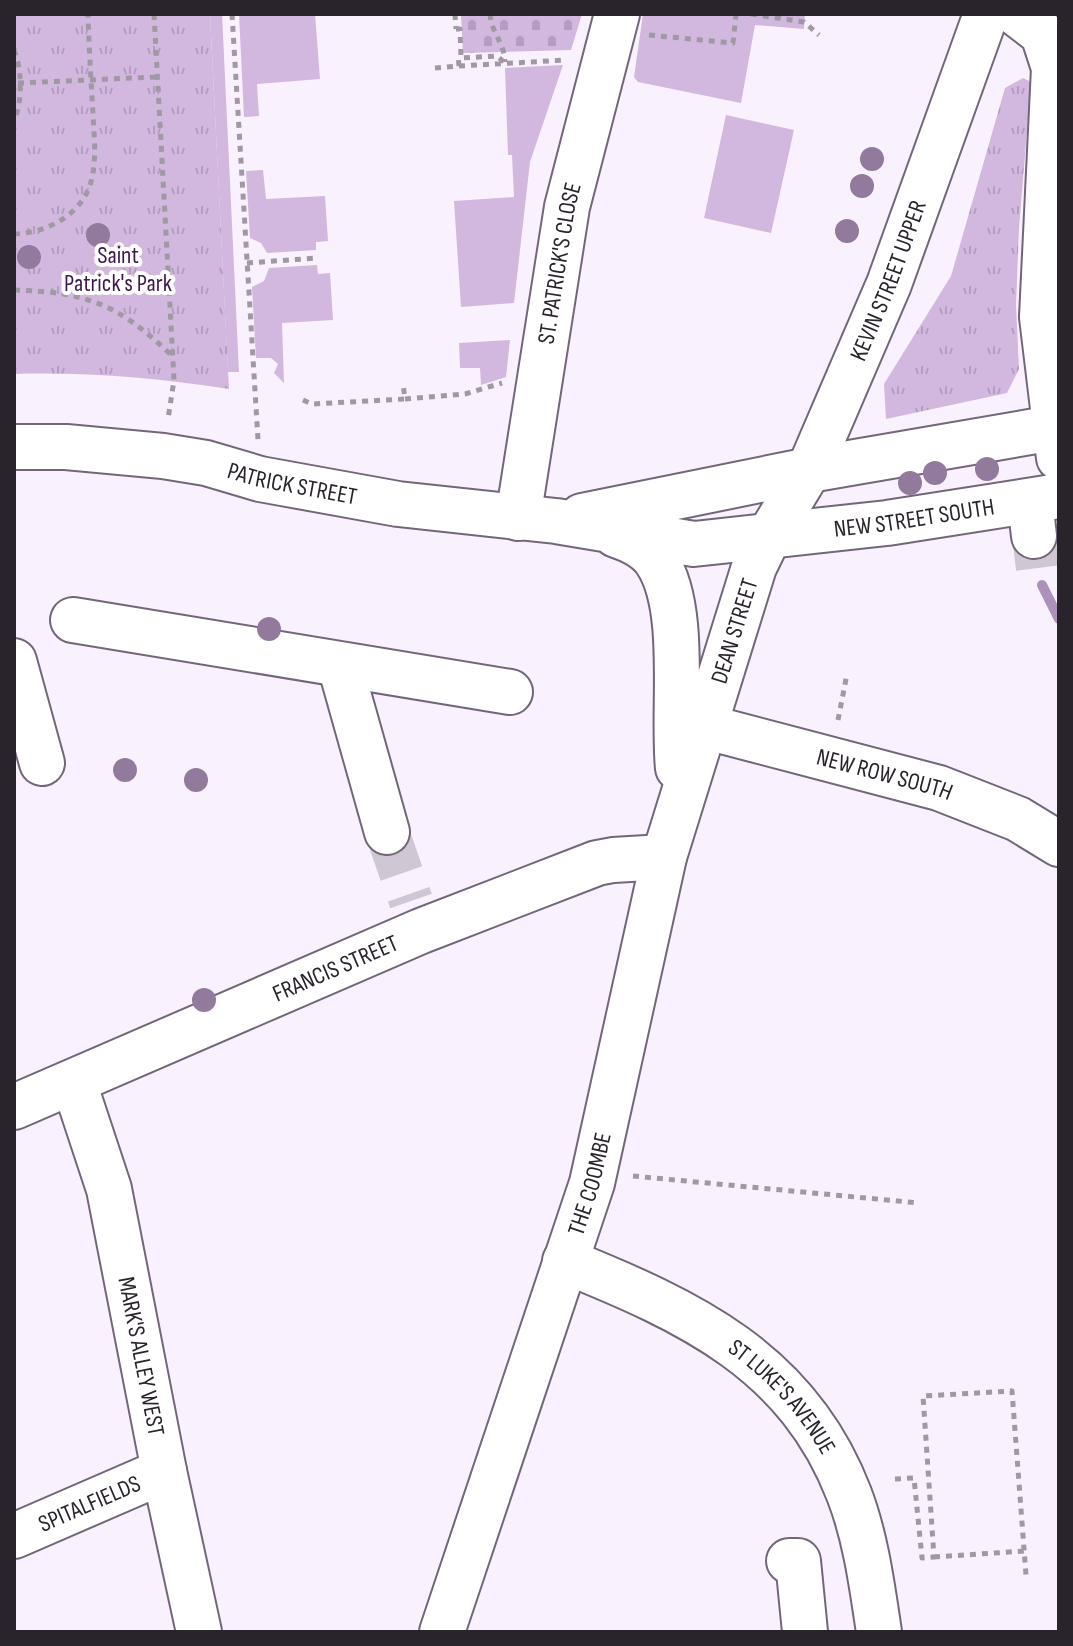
<svg xmlns="http://www.w3.org/2000/svg" width="1073" height="1646" viewBox="0 0 1073 1646" font-family="'Sofia Sans Condensed',sans-serif">
  <defs>
    <pattern id="cemetery-stones" width="16" height="16" patternUnits="userSpaceOnUse" patternTransform="scale(2)"><rect width="16" height="16" fill="#d2b7df"/><path d="M2 7V4a2 2 0 0 1 4 0v3zM10 15v-3a2 2 0 0 1 4 0v3z" fill="#b49dc0"/></pattern>
    <pattern id="park-tufts" width="24" height="20" patternUnits="userSpaceOnUse" patternTransform="scale(2)"><rect width="24" height="20" fill="#d2b7df"/><path d="M3 7l-1-3M5 7V3M7 7l1-3M15 17l-1-3M17 17v-4M19 17l1-3" fill="none" stroke="#b49dc0"/></pattern>
  </defs>
  <rect width="100%" height="100%" fill="#f9f1fe"/>
  <!-- green -->
  <path fill="#d2b7df" d="M 210,14 L 222,14 L 239,372 L 228,372 Z
    M 239,14 L 315,14 L 320,79 L 257,84 L 259,116 L 244,117 Z
    M 643,14 L 805,14 L 804,29 L 755,25 L 741,103 L 638,82 L 634,77 Z
    M 563,65 L 530,162 L 514,303 L 461,307 L 454,201 L 514,197 L 512,155 L 508,155 L 505,68 Z
    M 726,115 L 794,130 L 771,233 L 704,218 Z
    M 263,170 L 266,199 L 325,196 L 328,241 L 316,242 L 316,250 L 267,253 L 261,243 L 250,238 L 246,171 Z
    M 317,265 L 318,274 L 330,273 L 333,320 L 282,323 L 284,383 L 274,373 L 278,364 L 271,358 L 256,358 L 252,287 L 264,281 L 269,268 Z
    M 510,340 L 506,377 L 481,385 L 480,368 L 460,368 L 459,343 Z"/>
  <!-- cemetery -->
  <path fill="url(#cemetery-stones)" d="M 461,14 L 582,14 L 571,50 L 463,53 Z"/>
  <!-- park -->
  <path fill="url(#park-tufts)" d="M 14,14 L 210,14 L 229,389 C 157,378 86,372 14,374 Z
    M 1023,78 L 1031,82 L 1019,228 L 1016,305 L 1019,369 L 1007,393 L 886,419 L 884,384 L 951,276 L 1005,88 Z"/>
  <g fill="none" stroke-linecap="round" stroke-linejoin="round">
    <!-- stream -->
    <path stroke="#ad91bb" stroke-width="10" d="M 1042,585 L 1059,619"/>
    <!-- minor-tunnel -->
    <path stroke="#cfc8d4" stroke-width="44" stroke-dasharray="44 22" stroke-linecap="butt" d="M 1034,536 L 1038,568
      M 387,832 L 411,901"/>
    <!-- minor casing -->
    <g stroke="#73667a" stroke-width="48">
      <g id="minor">
        <path d="M 1017,14 L 1043,34 L 1054,68 L 1042,317 L 1059,458"/>
        <path d="M 1030,501 L 1034,536"/>
        <path id="s1" d="M 518,518 L 567,207 L 617,14"/>
        <path d="M 73,620 L 510,692"/>
        <path d="M 14,661 L 42,763"/>
        <path d="M 340,665 L 387,832"/>
        <path id="s2" d="M 703,726 L 939,788 L 1018,819 L 1059,844"/>
        <path id="s3" d="M 74,1083 L 109,1189 L 164,1471 L 199,1632"/>
        <path id="s4" d="M 14,1107 L 421,931 L 597,863 L 613,860 L 664,857"/>
        <path id="s5" d="M 565,1261 C 689,1311 798,1361 849,1494 C 866,1538 872,1586 879,1632"/>
        <path id="s6" d="M 14,1536 L 164,1471"/>
        <path d="M 789,1561 L 798,1561 L 805,1632"/>
      </g>
    </g>
    <!-- major casing -->
    <g stroke="#73667a" stroke-width="48">
      <g id="major">
        <path id="s7" d="M 14,447 L 66,447 L 163,456 L 206,463 L 260,479 L 398,504 L 556,521 L 694,544 L 887,523 L 1059,496"/>
        <path d="M 582,516 L 809,470 L 1059,427"/>
        <path d="M 616,535 C 631,540 648,548 657,562 C 688,609 672,711 678,768"/>
        <path id="s8" d="M 442,1632 L 592,1183 L 664,857 L 754,567 L 769,536 L 809,470 L 889,284 L 986,14"/>
      </g>
    </g>
    <!-- path -->
    <path stroke="#a099a4" stroke-width="5" stroke-dasharray="6 6" stroke-linecap="butt" d="M 154,14 L 174,380 L 168,419
      M 232,14 L 258,440
      M 455,14 L 456,29
      M 490,14 C 492,35 504,41 505,62
      M 751,14 L 804,22 L 819,35
      M 456,29 L 460,29 L 461,58 L 497,56 L 504,62
      M 649,35 L 733,43 L 736,14
      M 14,50 C 22,69 23,101 14,120
      M 459,66 L 566,60
      M 435,68 L 459,66 L 458,55
      M 18,83 L 157,77
      M 14,234 C 46,233 81,216 91,182 C 97,160 94,135 93,114 C 91,80 89,47 88,14
      M 247,263 L 317,258
      M 14,290 C 86,292 118,304 170,354
      M 405,399 L 465,394 L 502,383
      M 303,400 L 312,404 L 405,399 L 403,384
      M 838,720 L 847,674
      M 633,1176 L 919,1203
      M 895,1479 L 914,1478 L 922,1558 L 934,1557 L 923,1396 L 1012,1391 L 1026,1575
      M 934,1557 L 1025,1551"/>
    <!-- minor -->
    <use href="#minor" stroke="#fff" stroke-width="44"/>
    <!-- major -->
    <use href="#major" stroke="#fff" stroke-width="44"/>
  </g>
  <!-- trees -->
  <g fill="#927a9c">
    <circle cx="872" cy="159" r="12"/>
    <circle cx="862" cy="186" r="12"/>
    <circle cx="847" cy="231" r="12"/>
    <circle cx="98" cy="235" r="12"/>
    <circle cx="29" cy="257" r="12"/>
    <circle cx="987" cy="469" r="12"/>
    <circle cx="935" cy="473" r="12"/>
    <circle cx="910" cy="483" r="12"/>
    <circle cx="269" cy="629" r="12"/>
    <circle cx="125" cy="770" r="12"/>
    <circle cx="196" cy="780" r="12"/>
    <circle cx="204" cy="1000" r="12"/>
  </g>
  <g text-anchor="middle" stroke-width="8" stroke-linejoin="round" paint-order="stroke">
    <!-- park labels -->
    <g font-size="24" fill="#3d184c" stroke="#fff">
      <text x="118" y="263">Saint<tspan x="118" dy="28">Patrick's Park</tspan></text>
    </g>
    <!-- street labels -->
    <g font-size="24" fill="#29232b" stroke="#fff">
      <text dy="8" stroke="none"><textPath href="#s1" startOffset="258">ST. PATRICK'S CLOSE</textPath></text>
      <text dy="8" stroke="none"><textPath href="#s8" startOffset="1428">KEVIN STREET UPPER</textPath></text>
      <text dy="8" stroke="none"><textPath href="#s7" startOffset="282">PATRICK STREET</textPath></text>
      <text dy="8" stroke="none"><textPath href="#s7" startOffset="910">NEW STREET SOUTH</textPath></text>
      <text dy="8" stroke="none"><textPath href="#s8" startOffset="1044">DEAN STREET</textPath></text>
      <text dy="8" stroke="none"><textPath href="#s2" startOffset="188">NEW ROW SOUTH</textPath></text>
      <text dy="8" stroke="none"><textPath href="#s4" startOffset="350">FRANCIS STREET</textPath></text>
      <text dy="8" stroke="none"><textPath href="#s8" startOffset="472">THE COOMBE</textPath></text>
      <text dy="8" stroke="none"><textPath href="#s3" startOffset="282">MARK'S ALLEY WEST</textPath></text>
      <text dy="8" stroke="none"><textPath href="#s5" startOffset="260">ST LUKE'S AVENUE</textPath></text>
      <text dy="8" stroke="none"><textPath href="#s6" startOffset="82">SPITALFIELDS</textPath></text>
    </g>
  </g>
  <!-- border -->
  <rect width="1073" height="1646" fill="none" stroke="#29232b" stroke-width="32"/>
</svg>
